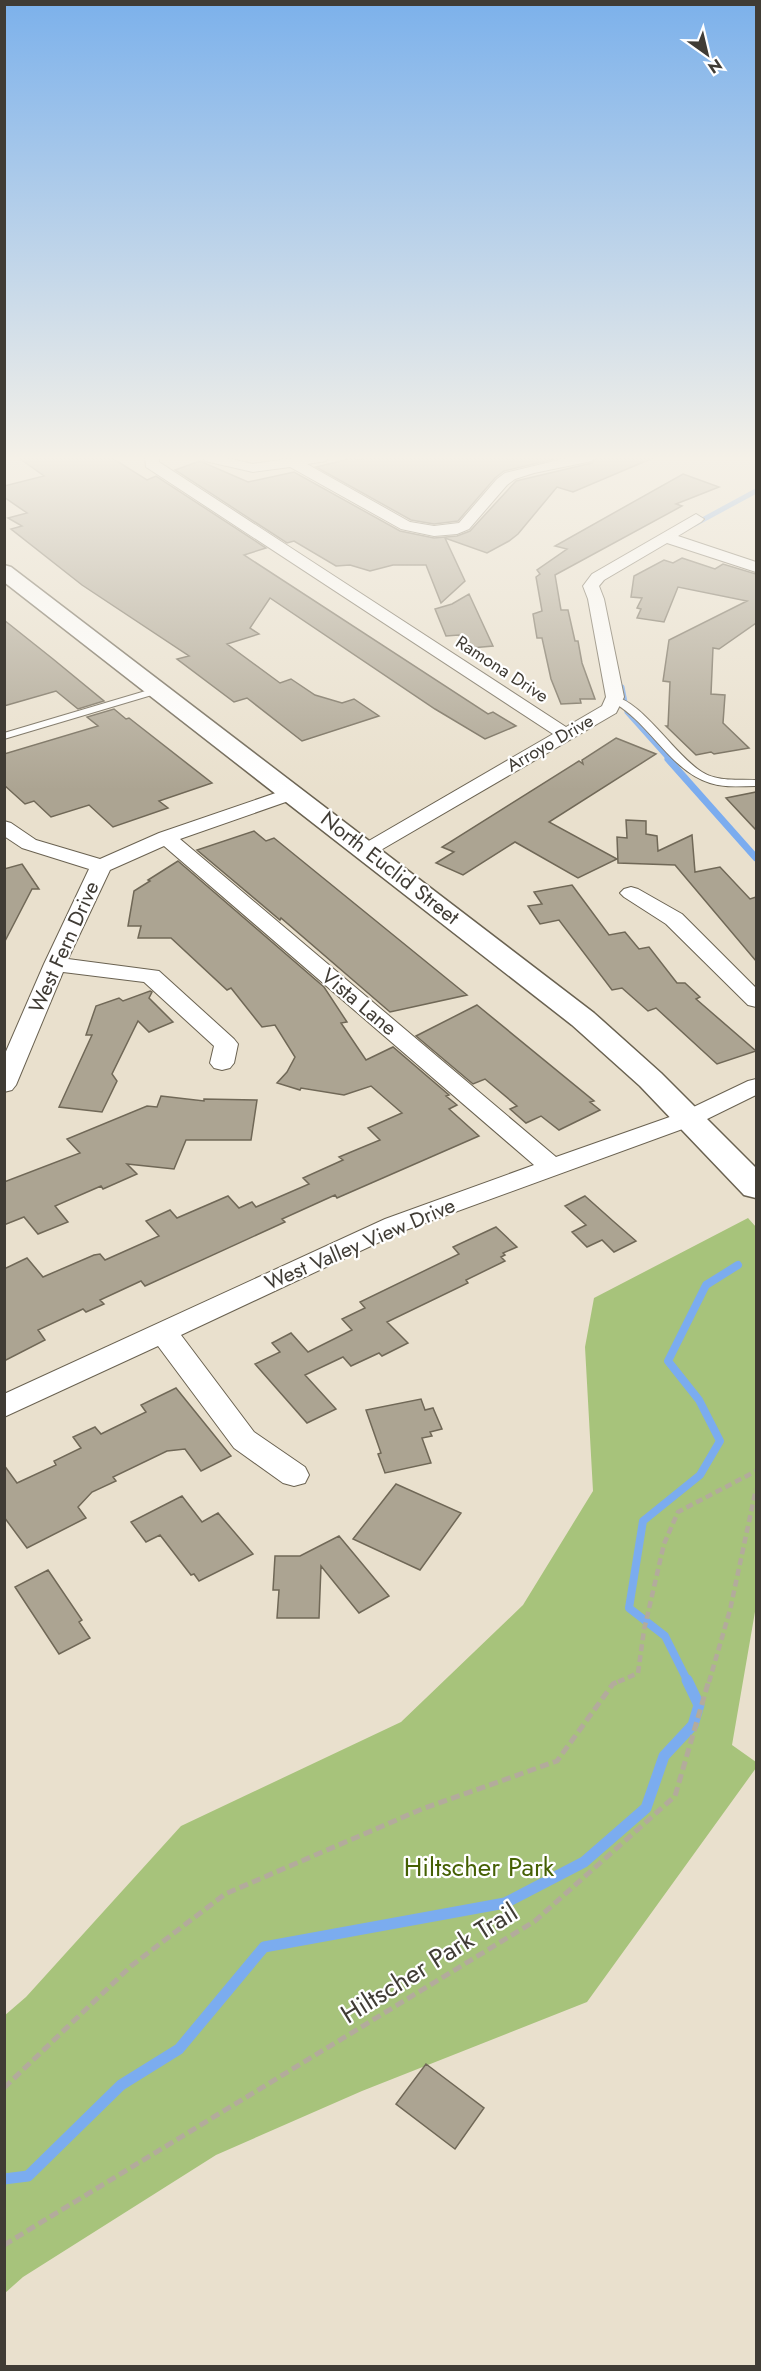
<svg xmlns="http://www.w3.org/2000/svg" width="761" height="2371" viewBox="0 0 761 2371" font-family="Jost,sans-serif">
  <rect width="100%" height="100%" fill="#e9e0cd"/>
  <!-- green -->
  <path fill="#a7c37b" d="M 748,1218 L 756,1227 L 756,1606 L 732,1745 L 756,1762 L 756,1768 L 587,2002 L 362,2091 L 216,2155 L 23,2277 L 5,2293 L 4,2016 L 26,1997 L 181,1826 L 401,1722 L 523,1605 L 593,1491 L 585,1347 L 594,1298 Z"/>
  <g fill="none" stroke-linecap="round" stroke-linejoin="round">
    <!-- stream-far3 -->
    <path stroke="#7bacef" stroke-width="5" d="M 695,524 L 756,491
      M 622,687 L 627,712 L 670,760"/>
    <!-- stream-far2 -->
    <path stroke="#7bacef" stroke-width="7" d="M 668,759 L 756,858"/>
    <!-- stream-far1 -->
    <path stroke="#7bacef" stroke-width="8" d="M 688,1682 L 665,1636 L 629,1608 L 643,1521 L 700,1475 L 720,1441 L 699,1400 L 668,1361 L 706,1285 L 738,1265"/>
    <!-- stream -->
    <path stroke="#7bacef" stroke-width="11" d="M 4,2179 L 28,2176 L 121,2085 L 179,2049 L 264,1947 L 505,1903 L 584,1862 L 646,1808 L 664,1756 L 693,1725 L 699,1705 L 687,1680"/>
  </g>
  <!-- building -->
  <path fill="#aca492" stroke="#706857" stroke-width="1.5" d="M 19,458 L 112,458 L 147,480 L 156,476 L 266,548 L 244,555 L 488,714 L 493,712 L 516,726 L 485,739 L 435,709 L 270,598 L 250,628 L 259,634 L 227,644 L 280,683 L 291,679 L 315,695 L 342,703 L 354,699 L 379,716 L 302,741 L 247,698 L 234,702 L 177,659 L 189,656 L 82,585 L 11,529 L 22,526 L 8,518 L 27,513 L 4,497 L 4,486 L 44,476 Z
    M 353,458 L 357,460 L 367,458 L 559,458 L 504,471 L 495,478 L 458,521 L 434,524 L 411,520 L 316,467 Z
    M 596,458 L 653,458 L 573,492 L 557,487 L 518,534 L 509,541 L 487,553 L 445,538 L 465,581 L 441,603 L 426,565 L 393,565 L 370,571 L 350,565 L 336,566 L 294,541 L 287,543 L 175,470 L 200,461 L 248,482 L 294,472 L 400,531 L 434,538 L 457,536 L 470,531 L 516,481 L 592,463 Z
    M 683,474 L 719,487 L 676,504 L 682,506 L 555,575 L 561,610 L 568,610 L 575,641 L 578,641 L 582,663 L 595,699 L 580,699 L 581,703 L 561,704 L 551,679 L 542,638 L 537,638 L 533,614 L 542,611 L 536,577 L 540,574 L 537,570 L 567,549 L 555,546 Z
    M 682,558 L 715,569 L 723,564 L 756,574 L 756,623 L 719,649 L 713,648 L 711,694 L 725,695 L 723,723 L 749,748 L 714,754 L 711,752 L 696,755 L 666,726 L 668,726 L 670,682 L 663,681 L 669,640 L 747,601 L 678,587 L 664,622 L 637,618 L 641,609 L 637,608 L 642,598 L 631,597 L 634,576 L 664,560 L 673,563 Z
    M 469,594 L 493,646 L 471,648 L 468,642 L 462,642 L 459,635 L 446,636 L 435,609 L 452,604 Z
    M 4,620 L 53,659 L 104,701 L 78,709 L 56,691 L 4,706 Z
    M 114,709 L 126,719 L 129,718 L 212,783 L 159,801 L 168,808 L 113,827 L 89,805 L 51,817 L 34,801 L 25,804 L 4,785 L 4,754 L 98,726 L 87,717 Z
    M 616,738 L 656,754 L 549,822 L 617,859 L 578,878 L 515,842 L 463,875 L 436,863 L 454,852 L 442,847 L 579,761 L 583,764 L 582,760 Z
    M 756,792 L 756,830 L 726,798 Z
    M 626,820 L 646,821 L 646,834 L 657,836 L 658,851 L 692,835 L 695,872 L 720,867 L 750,899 L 756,897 L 756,961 L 675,865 L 618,863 L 617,837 L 627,838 Z
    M 254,831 L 266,841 L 274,838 L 467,995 L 390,1012 L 281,918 L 280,920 L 197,850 Z
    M 178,861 L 324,987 L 347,1022 L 341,1023 L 366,1060 L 393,1047 L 449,1095 L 446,1096 L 457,1105 L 449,1109 L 479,1136 L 337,1198 L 335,1195 L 282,1219 L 285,1222 L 145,1286 L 141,1281 L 100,1300 L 104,1304 L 86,1312 L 83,1309 L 38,1330 L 45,1340 L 4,1361 L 4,1269 L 27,1258 L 43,1277 L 94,1255 L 100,1254 L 105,1260 L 159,1236 L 146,1221 L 170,1210 L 177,1218 L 228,1196 L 239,1208 L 252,1202 L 256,1207 L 309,1184 L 303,1178 L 343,1160 L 339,1157 L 380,1140 L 368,1128 L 402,1113 L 371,1086 L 344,1095 L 301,1088 L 300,1090 L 277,1083 L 287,1072 L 295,1057 L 275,1025 L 262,1027 L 231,988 L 227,990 L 171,938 L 138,938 L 141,926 L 128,926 L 134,891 L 150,881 L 148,880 Z
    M 22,864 L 39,889 L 32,889 L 4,943 L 4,869 Z
    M 572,885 L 609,935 L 625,932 L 639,949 L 649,947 L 677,983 L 685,983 L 700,997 L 696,999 L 756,1051 L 717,1064 L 656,1008 L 648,1011 L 622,988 L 612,990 L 559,920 L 540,924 L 528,906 L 542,904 L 534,892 Z
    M 150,991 L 152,992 L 149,998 L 173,1022 L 149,1032 L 138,1021 L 112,1074 L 117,1081 L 102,1112 L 59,1107 L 92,1035 L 86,1035 L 96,1006 L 119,998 L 123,1001 Z
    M 477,1005 L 594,1101 L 590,1102 L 600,1110 L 559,1130 L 541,1116 L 526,1123 L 510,1109 L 517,1106 L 485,1079 L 473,1084 L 416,1036 Z
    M 161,1096 L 204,1101 L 204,1099 L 257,1100 L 251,1140 L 186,1140 L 174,1169 L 127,1164 L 137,1174 L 103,1189 L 101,1186 L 55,1206 L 68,1222 L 38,1234 L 24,1217 L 4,1225 L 4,1182 L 80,1153 L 67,1139 L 147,1106 L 157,1107 Z
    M 585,1196 L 613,1221 L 636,1241 L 614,1252 L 602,1240 L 587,1247 L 572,1232 L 586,1225 L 565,1206 Z
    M 496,1227 L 517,1247 L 503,1253 L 505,1255 L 501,1257 L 505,1261 L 466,1280 L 468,1283 L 387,1322 L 408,1343 L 382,1356 L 379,1353 L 351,1366 L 343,1357 L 305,1375 L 336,1409 L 307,1423 L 255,1364 L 280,1352 L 272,1343 L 291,1333 L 308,1352 L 352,1330 L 342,1319 L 365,1308 L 360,1302 L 459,1254 L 453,1247 Z
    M 176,1388 L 231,1456 L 201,1471 L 185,1449 L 167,1451 L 113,1477 L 116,1481 L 92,1492 L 78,1507 L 86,1518 L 27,1548 L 4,1517 L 4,1465 L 17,1483 L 56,1465 L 54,1461 L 81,1448 L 73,1437 L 95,1427 L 101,1434 L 146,1412 L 141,1405 Z
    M 421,1399 L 425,1410 L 433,1408 L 442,1429 L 430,1432 L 432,1436 L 422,1438 L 431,1463 L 385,1473 L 378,1454 L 381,1453 L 366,1410 Z
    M 396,1484 L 461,1513 L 420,1570 L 353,1539 Z
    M 182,1496 L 202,1522 L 218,1513 L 253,1554 L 199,1581 L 194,1574 L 191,1575 L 160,1535 L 146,1542 L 131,1522 Z
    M 339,1536 L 389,1596 L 359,1613 L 321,1566 L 319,1618 L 277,1618 L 279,1590 L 273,1590 L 275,1556 L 300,1556 Z
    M 48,1570 L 82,1620 L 79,1622 L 90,1638 L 59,1654 L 15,1587 Z
    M 426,2064 L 484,2108 L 455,2149 L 396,2104 Z"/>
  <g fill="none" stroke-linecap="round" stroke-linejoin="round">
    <!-- service casing -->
    <g stroke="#6a6251" stroke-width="2">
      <path id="service" d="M 159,687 L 164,690 L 162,692 L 4,739 L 4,733 Z
        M 611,697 C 637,694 677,758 702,772 C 718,782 737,779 756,780 L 756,786 C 741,786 725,788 710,783 C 669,770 651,723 611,701 Z"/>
    </g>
    <!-- minor casing -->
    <g stroke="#6a6251" stroke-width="2">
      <path id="minor" d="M 145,458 L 159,458 L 159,462 L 566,727 L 602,706 L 606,697 L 588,599 L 583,586 L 592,574 L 696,514 L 704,519 L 701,522 L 678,536 L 756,562 L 756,572 L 667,543 L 604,580 L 599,586 L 604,599 L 624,697 L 616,713 L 374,854 L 360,854 L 357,850 L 360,846 L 553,734 L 146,467 Z
        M 203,458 L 227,458 L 253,464 L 294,458 L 328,458 L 326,461 L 307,464 L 410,522 L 434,526 L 459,523 L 497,479 L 505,473 L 567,458 L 594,458 L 592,461 L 534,473 L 515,479 L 507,485 L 469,529 L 457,534 L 434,536 L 401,529 L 290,467 L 253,472 L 205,461 Z
        M 293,787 L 300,789 L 303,793 L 300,797 L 180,839 L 556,1157 L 681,1113 L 748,1081 L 756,1079 L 756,1095 L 699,1123 L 403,1231 L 181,1335 L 254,1432 L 305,1467 L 309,1475 L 305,1483 L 294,1486 L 283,1483 L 234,1448 L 158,1346 L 4,1417 L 4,1394 L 385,1219 L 534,1165 L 164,846 L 110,870 L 68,959 L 159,971 L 234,1039 L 238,1044 L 234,1063 L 230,1068 L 222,1070 L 214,1068 L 210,1063 L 214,1046 L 144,982 L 63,972 L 16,1085 L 12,1090 L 4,1092 L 4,1056 L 44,964 L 89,869 L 22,848 L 4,836 L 4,821 L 11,823 L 36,840 L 100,859 L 159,833 Z
        M 631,887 L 638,889 L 682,914 L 756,988 L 756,1007 L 748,1005 L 666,924 L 624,897 L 620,893 L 624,889 Z"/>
    </g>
    <!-- secondary casing -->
    <g stroke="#6a6251" stroke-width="3">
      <path id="secondary" d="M 4,565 L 11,567 L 594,1013 L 661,1073 L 756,1168 L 756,1198 L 744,1195 L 640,1086 L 572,1025 L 4,582 Z"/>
    </g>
    <!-- path-far1 -->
    <path stroke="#b3ab9c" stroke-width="4.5" stroke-dasharray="7 4" stroke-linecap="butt" d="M 618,1682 L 638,1673 L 644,1630 L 664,1544 L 678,1512 L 756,1471
      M 709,1682 L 730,1610 L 756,1489"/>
    <!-- path -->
    <path stroke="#b3ab9c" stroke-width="5" stroke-dasharray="9 4.5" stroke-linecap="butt" d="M 4,2088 L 131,1966 L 225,1894 L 422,1809 L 557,1761 L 613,1684 L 621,1680
      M 4,2245 L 535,1921 L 675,1796 L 709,1680"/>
    <!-- service -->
    <use href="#service" fill="#fff" fill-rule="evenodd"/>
    <!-- minor -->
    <use href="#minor" fill="#fff" fill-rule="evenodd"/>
    <!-- secondary -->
    <use href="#secondary" fill="#fff" fill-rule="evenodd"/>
  </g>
  <!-- sky -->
  <linearGradient id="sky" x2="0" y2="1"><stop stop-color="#7cb1eb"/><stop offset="0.58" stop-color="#f5f1e8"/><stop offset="1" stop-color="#f5f1e8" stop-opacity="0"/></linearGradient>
  <rect width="761" height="790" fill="url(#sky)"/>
  <g text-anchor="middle" stroke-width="4.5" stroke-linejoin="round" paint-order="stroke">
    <!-- far-street labels -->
    <g font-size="18" fill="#403c35" stroke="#fff">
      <text transform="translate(502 669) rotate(33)" y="6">Ramona Drive</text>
      <text transform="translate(550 743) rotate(-30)" y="6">Arroyo Drive</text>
    </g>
    <!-- street labels -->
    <g font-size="21" fill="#403c35" stroke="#fff">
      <text transform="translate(390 868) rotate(38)" y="7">North Euclid Street</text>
      <text transform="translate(64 947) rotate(-66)" y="7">West Fern Drive</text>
      <text transform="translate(359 1002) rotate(40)" y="7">Vista Lane</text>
      <text transform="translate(360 1244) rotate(-23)" y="7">West Valley View Drive</text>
    </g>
    <!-- near-park labels -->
    <g font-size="26" fill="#456004" stroke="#fff">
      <text x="479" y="1876">Hiltscher Park</text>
    </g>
    <!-- near-street labels -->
    <g font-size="26" fill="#403c35" stroke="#fff">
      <text transform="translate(429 1963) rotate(-32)" y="9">Hiltscher Park Trail</text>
    </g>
  </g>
  <!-- border -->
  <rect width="761" height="2371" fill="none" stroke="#403c35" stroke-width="12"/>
  <!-- north arrow -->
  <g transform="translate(707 54) rotate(146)" stroke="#ffffff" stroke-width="4.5" paint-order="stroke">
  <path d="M0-4.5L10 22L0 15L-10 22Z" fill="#403c35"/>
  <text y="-9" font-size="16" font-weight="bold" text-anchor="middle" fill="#403c35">N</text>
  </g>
</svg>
